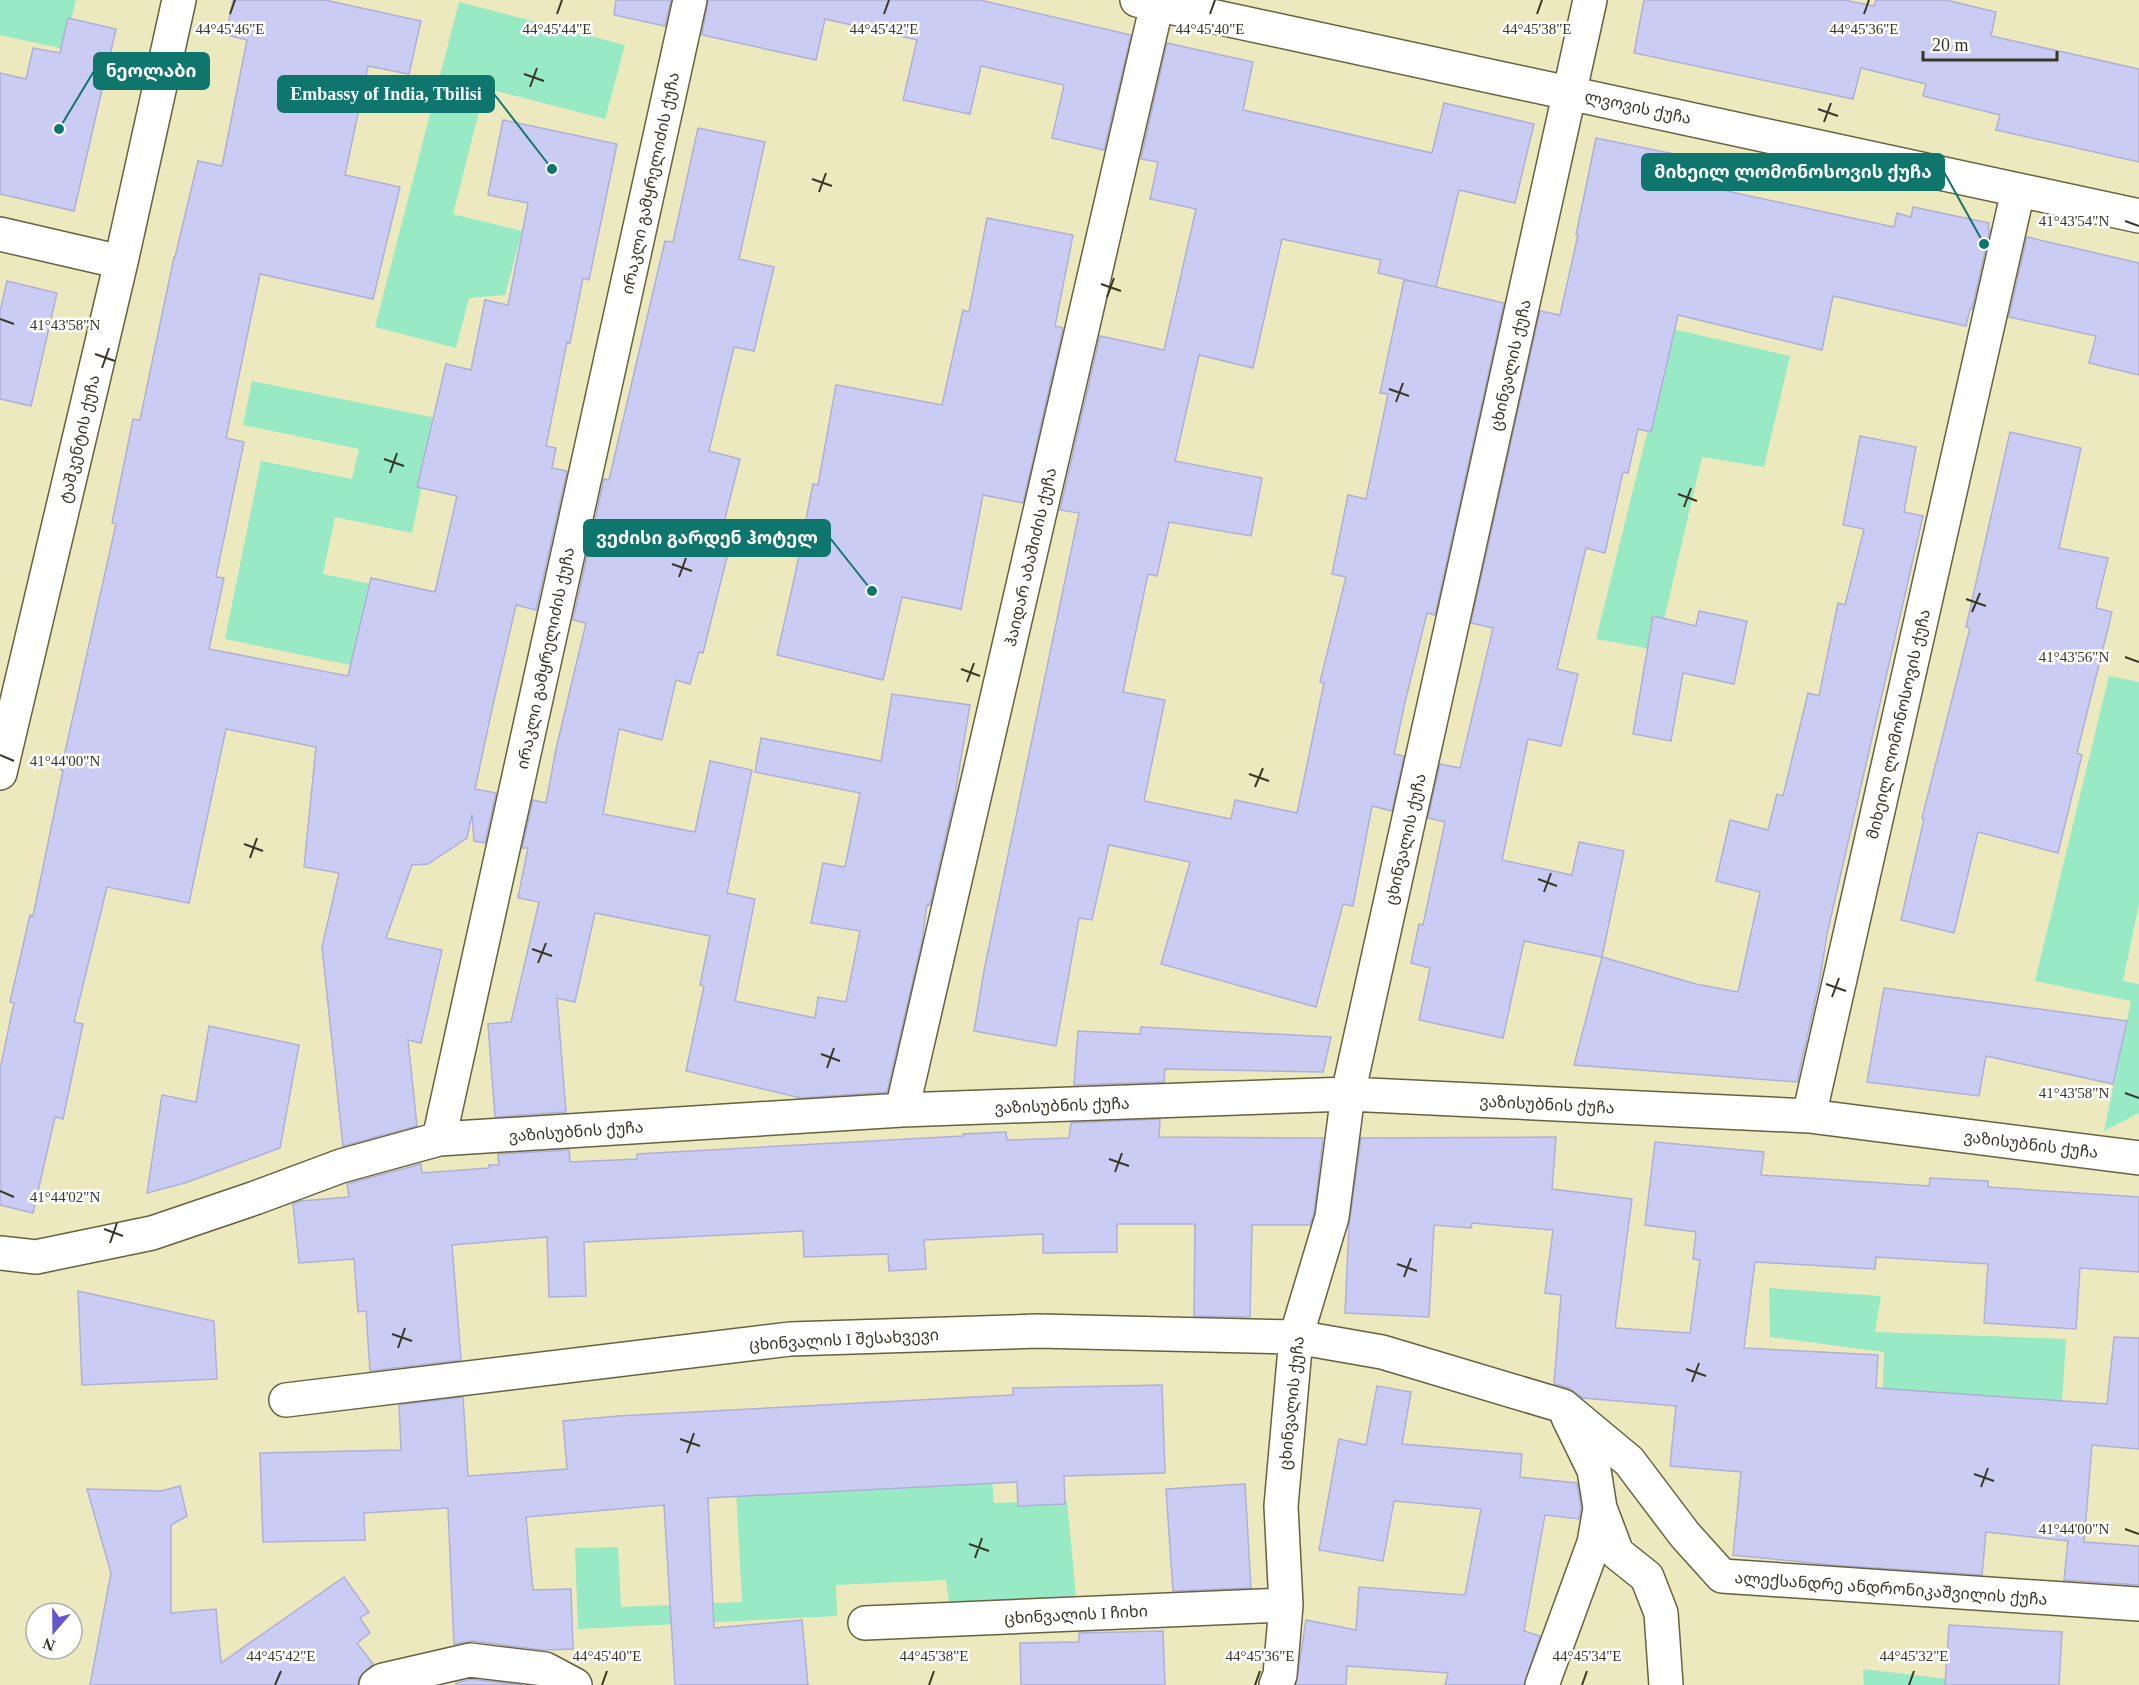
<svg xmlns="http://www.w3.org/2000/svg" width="2139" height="1685" viewBox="0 0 2139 1685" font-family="'Times New Roman','Noto Sans Georgian',serif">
  <rect width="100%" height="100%" fill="#ece9bf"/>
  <!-- green -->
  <path fill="#97eac4" d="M 0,0 L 76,0 L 64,49 L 0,35 Z
    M 459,2 L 625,45 L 605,119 L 485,88 L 453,214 L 522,231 L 505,295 L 469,298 L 456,348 L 375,327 Z
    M 1673,329 L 1790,356 L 1764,467 L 1702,457 L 1657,650 L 1596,639 Z
    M 252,381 L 436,418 L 412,533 L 335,517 L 323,574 L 386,587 L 369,669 L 225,639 L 261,461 L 352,479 L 359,449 L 243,425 Z
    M 2109,676 L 2139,682 L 2139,904 L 2123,981 L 2139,984 L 2139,1113 L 2104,1131 L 2131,1001 L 2035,981 Z
    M 1769,1288 L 1881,1296 L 1875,1332 L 2066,1339 L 2060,1435 L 1881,1434 L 1884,1352 L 1770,1337 Z
    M 992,1477 L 994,1503 L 1067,1501 L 1077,1606 L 951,1615 L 946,1580 L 836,1585 L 837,1616 L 578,1629 L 575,1548 L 618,1547 L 621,1607 L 742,1602 L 736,1490 Z
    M 1863,1669 L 1998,1685 L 1864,1685 Z"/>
  <!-- building -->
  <path fill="#cbccf3" stroke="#afb0d6" stroke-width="1.5" fill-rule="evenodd" d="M 233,0 L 325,0 L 421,21 L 409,74 L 368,66 L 345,175 L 400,187 L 373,299 L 260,274 L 226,438 L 244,442 L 216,577 L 224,578 L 209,649 L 348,676 L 371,578 L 435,592 L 457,496 L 417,487 L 446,364 L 471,370 L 485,300 L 508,305 L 528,203 L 488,195 L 503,120 L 617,144 L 589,280 L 583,278 L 570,343 L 567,342 L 546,446 L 556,448 L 552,468 L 567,471 L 536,610 L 516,605 L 492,709 L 475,789 L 496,793 L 485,843 L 474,841 L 472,814 L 467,838 L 428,864 L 412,865 L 386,938 L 442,950 L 421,1043 L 408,1040 L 417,1126 L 343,1146 L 322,947 L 339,873 L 304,867 L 316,747 L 226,729 L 189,903 L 107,887 L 74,1022 L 83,1024 L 63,1119 L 55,1117 L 33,1213 L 0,1205 L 0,1069 L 14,1003 L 10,1002 L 30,915 L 33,916 L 63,770 L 61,770 L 116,524 L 112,523 L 133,419 L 140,420 L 174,257 L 175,257 L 198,161 L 222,166 L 247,40 L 226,35 Z
    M 616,0 L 671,0 L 665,26 L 614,15 Z
    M 708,0 L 980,0 L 1131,35 L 1104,150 L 1052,138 L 1064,85 L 981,66 L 970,114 L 903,100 L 917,40 L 825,19 L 816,60 L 702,35 Z
    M 1644,0 L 1844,0 L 1874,6 L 1876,0 L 1946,0 L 1996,12 L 1991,36 L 2139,69 L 2139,162 L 1996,130 L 2000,115 L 1923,96 L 1926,84 L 1861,68 L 1853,99 L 1634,53 Z
    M 68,18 L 116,29 L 74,211 L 0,194 L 0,73 L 26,79 L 33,48 L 60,53 Z
    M 1167,43 L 1253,62 L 1243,110 L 1432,153 L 1444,103 L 1534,124 L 1515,203 L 1459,190 L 1436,287 L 1504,303 L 1435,615 L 1427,613 L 1405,702 L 1394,754 L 1404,756 L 1392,811 L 1372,806 L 1353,906 L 1343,904 L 1316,1007 L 1161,964 L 1190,862 L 1109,845 L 1092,920 L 1079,918 L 1056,1046 L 974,1031 L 984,971 L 1079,513 L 1060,510 L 1100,336 L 1164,350 L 1196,209 L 1150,199 L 1158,162 L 1141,159 ZM 1282,239 L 1381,260 L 1378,273 L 1436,287 L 1404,280 L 1380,393 L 1388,394 L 1366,499 L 1348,495 L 1332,574 L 1346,577 L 1320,682 L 1324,683 L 1297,813 L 1235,800 L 1231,819 L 1144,801 L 1165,700 L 1123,692 L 1148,574 L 1157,576 L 1169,522 L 1251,536 L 1262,478 L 1175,461 L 1199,355 L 1253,368 Z
    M 698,128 L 765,142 L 739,259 L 774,267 L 754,351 L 734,347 L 709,451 L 740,459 L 716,554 L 727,557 L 703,653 L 699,652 L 690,684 L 676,680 L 662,740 L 619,729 L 603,814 L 695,832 L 710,761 L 752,770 L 727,893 L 755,899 L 735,1001 L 815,1018 L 818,997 L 846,1002 L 860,931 L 811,923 L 823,863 L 845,867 L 860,793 L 755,772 L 761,738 L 881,761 L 892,694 L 970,705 L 954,800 L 930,905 L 927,904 L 922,941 L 887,1092 L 801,1098 L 686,1071 L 704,986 L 700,985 L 710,936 L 595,913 L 575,1002 L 557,998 L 566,1112 L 495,1117 L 488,1024 L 511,1022 L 539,902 L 518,898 L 528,848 L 522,848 L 533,800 L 546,803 L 556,749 L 586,623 L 573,620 L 604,479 L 609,480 L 665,241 L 673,242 Z
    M 1596,138 L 1699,159 L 1694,184 L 1894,227 L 1897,213 L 1911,217 L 1913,207 L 1989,223 L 1988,228 L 1990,229 L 1972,309 L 1970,309 L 1966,326 L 1833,296 L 1822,350 L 1678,315 L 1651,432 L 1638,429 L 1628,473 L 1623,472 L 1605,553 L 1586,548 L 1557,669 L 1578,674 L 1561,746 L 1528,739 L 1502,860 L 1572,875 L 1579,842 L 1624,851 L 1602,957 L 1524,941 L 1503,1038 L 1419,1020 L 1430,968 L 1411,963 L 1419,924 L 1423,925 L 1445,822 L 1428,818 L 1440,764 L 1460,768 L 1493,628 L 1471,623 L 1540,311 L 1560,315 L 1578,235 L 1576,235 Z
    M 987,218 L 1073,235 L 1055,326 L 1063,328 L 1023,503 L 983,495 L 961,609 L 902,597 L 883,680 L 777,655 L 795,575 L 813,484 L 818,485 L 836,385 L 942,405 L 963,310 L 969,312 Z
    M 2027,237 L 2139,263 L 2139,375 L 2089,363 L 2096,336 L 2009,317 Z
    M 7,281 L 57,293 L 31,406 L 0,399 L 0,311 Z
    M 2010,432 L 2081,448 L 2059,548 L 2108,558 L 2096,608 L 2112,612 L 2077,753 L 2082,755 L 2058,853 L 1978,832 L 1954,933 L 1901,920 L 1924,819 L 1922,818 L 1970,628 L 1966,627 Z
    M 1860,436 L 1916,447 L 1904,512 L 1923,516 L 1827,934 L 1820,979 L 1797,1082 L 1574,1065 L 1602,957 L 1696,984 L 1738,992 L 1760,892 L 1716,881 L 1730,820 L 1768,830 L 1777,794 L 1783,796 L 1808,693 L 1819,696 L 1838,603 L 1845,605 L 1864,529 L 1843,525 Z
    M 1699,611 L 1747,621 L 1734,684 L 1683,673 L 1671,741 L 1633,734 L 1653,616 L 1696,626 Z
    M 1884,988 L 2127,1021 L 2113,1084 L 1986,1056 L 1979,1096 L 1867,1082 Z
    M 209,1026 L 299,1045 L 280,1148 L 185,1183 L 147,1193 L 162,1095 L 196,1102 Z
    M 1141,1027 L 1331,1037 L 1323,1072 L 1165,1069 L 1164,1082 L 1074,1085 L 1078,1031 L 1140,1034 Z
    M 1160,1119 L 1159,1137 L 1323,1138 L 1314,1213 L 1310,1225 L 1252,1225 L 1250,1317 L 1194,1316 L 1195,1224 L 1117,1224 L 1117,1252 L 1043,1253 L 1043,1234 L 924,1240 L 926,1269 L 889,1271 L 888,1254 L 804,1257 L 803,1231 L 584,1242 L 586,1296 L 549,1297 L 547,1237 L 452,1245 L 461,1360 L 370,1371 L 366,1311 L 358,1312 L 354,1259 L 299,1263 L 293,1204 L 301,1201 L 349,1197 L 347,1184 L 421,1164 L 422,1173 L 489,1168 L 489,1165 L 499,1165 L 498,1154 L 569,1150 L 570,1162 L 637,1159 L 637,1154 L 963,1136 L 963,1134 L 1006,1132 L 1007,1140 L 1069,1138 L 1071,1123 Z
    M 1556,1137 L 1552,1189 L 1632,1199 L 1615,1328 L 1690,1333 L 1700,1260 L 1693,1259 L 1696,1232 L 1645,1225 L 1655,1142 L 1764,1152 L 1761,1175 L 1929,1186 L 1930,1178 L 1988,1181 L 1988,1187 L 2139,1197 L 2139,1272 L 2080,1268 L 2076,1329 L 1984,1323 L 1988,1264 L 1876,1257 L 1875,1269 L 1755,1262 L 1744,1348 L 1878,1355 L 1876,1388 L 2107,1404 L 2114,1337 L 2139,1338 L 2139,1449 L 2092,1445 L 2084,1542 L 2139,1546 L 2139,1585 L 2064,1580 L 2068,1541 L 2069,1541 L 1986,1532 L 1982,1575 L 1832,1565 L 1733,1555 L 1741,1472 L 1670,1466 L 1676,1406 L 1583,1398 L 1569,1388 L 1554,1384 L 1561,1295 L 1545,1293 L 1553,1230 L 1472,1223 L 1471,1228 L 1434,1225 L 1429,1317 L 1345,1313 L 1349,1226 L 1361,1138 Z
    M 78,1291 L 214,1321 L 217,1379 L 82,1385 Z
    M 1162,1385 L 1165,1473 L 1064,1476 L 1065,1504 L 1018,1506 L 1017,1482 L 708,1498 L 714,1628 L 802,1620 L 808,1685 L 675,1685 L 664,1505 L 526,1517 L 533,1590 L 571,1589 L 573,1649 L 543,1650 L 472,1641 L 454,1644 L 448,1508 L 364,1513 L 365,1540 L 263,1542 L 260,1453 L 401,1450 L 399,1405 L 463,1397 L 468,1476 L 567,1469 L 563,1421 L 618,1416 L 1013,1395 L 1013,1388 Z
    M 1377,1386 L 1411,1392 L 1402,1444 L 1522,1454 L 1520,1477 L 1577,1483 L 1581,1508 L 1579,1519 L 1545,1515 L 1524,1631 L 1540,1636 L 1524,1685 L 1445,1685 L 1448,1673 L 1347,1666 L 1346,1685 L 1296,1685 L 1306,1620 L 1356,1630 L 1359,1587 L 1465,1595 L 1481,1509 L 1394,1501 L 1383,1561 L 1319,1550 L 1339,1439 L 1366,1445 Z
    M 1245,1484 L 1251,1588 L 1173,1591 L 1166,1489 Z
    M 180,1486 L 187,1516 L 171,1525 L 171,1613 L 216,1609 L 221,1663 L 344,1577 L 369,1612 L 360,1618 L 370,1633 L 357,1643 L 373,1664 L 359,1677 L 358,1685 L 90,1685 L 111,1573 L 87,1489 L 161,1491 Z
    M 1949,1625 L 2062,1632 L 2059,1685 L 1945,1685 Z
    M 1163,1631 L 1165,1685 L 1021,1685 L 1020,1643 L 1079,1642 L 1079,1633 Z
    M 471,1679 L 521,1685 L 456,1685 L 456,1683 Z"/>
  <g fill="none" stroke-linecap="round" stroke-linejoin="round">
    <!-- minor casing -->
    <g stroke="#65623d" stroke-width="36">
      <path id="minor" d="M 1137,0 L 2139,216
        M 0,234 L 121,262
        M 0,773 L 121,262 L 179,0
        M 902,1110 L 1157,4
        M 1809,1116 L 2018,191
        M 439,1139 L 690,0
        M 0,1253 L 36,1257 L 152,1233 L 255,1198 L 341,1166 L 439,1139 L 902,1110 L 1348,1094 L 1809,1116 L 2139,1158
        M 286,1400 L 790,1339 L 1038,1331 L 1296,1337 L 1382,1352 L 1563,1406 L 1629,1461 L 1685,1535 L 1722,1576 L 2139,1604
        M 1568,1417 L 1594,1470 L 1600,1508 L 1617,1553 L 1647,1577 L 1661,1613 L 1666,1685
        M 865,1623 L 1286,1605
        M 376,1685 L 383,1680 L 470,1660 L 545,1669 L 575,1685
        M 1276,1685 L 1280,1675 L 1286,1605 L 1281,1506 L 1296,1337 L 1332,1217 L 1348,1094 L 1590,0
        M 1542,1685 L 1594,1543 L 1600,1508"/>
    </g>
    <!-- minor -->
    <use href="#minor" stroke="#fff" stroke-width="33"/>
  </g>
  <!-- ticks -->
  <path fill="none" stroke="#383726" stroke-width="2" d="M 230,14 L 235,0M 557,14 L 562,0M 884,14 L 889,0M 1210,14 L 1215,0M 1537,14 L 1542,0M 1864,14 L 1869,0M 524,74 L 544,81M 530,87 L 537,68M 1818,109 L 1838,116M 1824,122 L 1831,103M 812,179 L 832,186M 819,192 L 826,173M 2125,221 L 2139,226M 1101,284 L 1121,291M 1107,297 L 1114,278M 0,319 L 14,324M 95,354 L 115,361M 102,368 L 109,348M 1389,389 L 1409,396M 1396,402 L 1403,383M 384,459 L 404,466M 390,473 L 397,453M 1678,494 L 1697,501M 1684,507 L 1691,488M 672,564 L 692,571M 679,577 L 686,558M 1966,599 L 1986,606M 1972,612 L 1980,593M 2125,657 L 2139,662M 961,669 L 980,676M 967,682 L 974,663M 0,755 L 14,761M 1249,774 L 1269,781M 1255,787 L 1263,768M 244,844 L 263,851M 250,858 L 257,838M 1538,879 L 1557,886M 1544,892 L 1551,873M 532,949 L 552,956M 538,963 L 546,943M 1826,984 L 1846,991M 1832,997 L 1839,978M 821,1054 L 840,1061M 827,1068 L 834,1048M 2125,1093 L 2139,1098M 1109,1159 L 1129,1166M 1115,1172 L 1122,1153M 0,1191 L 14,1197M 104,1229 L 123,1236M 110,1243 L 117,1223M 1397,1264 L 1417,1271M 1404,1277 L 1411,1258M 392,1334 L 412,1341M 398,1348 L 405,1328M 1686,1369 L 1706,1376M 1692,1382 L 1699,1363M 680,1439 L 700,1446M 687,1453 L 694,1433M 1974,1474 L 1994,1481M 1981,1487 L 1988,1468M 2125,1529 L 2139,1534M 969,1544 L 989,1551M 975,1558 L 982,1538M 275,1685 L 281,1671M 602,1685 L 607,1671M 929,1685 L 934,1671M 1255,1685 L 1260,1671M 1582,1685 L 1587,1671M 1909,1685 L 1914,1671"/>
  <g text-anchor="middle" stroke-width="5" stroke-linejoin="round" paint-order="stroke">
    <!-- street labels -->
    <g font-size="16" fill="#383726" stroke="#fff">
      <text transform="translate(1638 107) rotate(12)" y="6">ლვოვის ქუჩა</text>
      <text transform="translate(650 183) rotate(-78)" y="6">ირაკლი გამყრელიძის ქუჩა</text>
      <text transform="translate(1510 365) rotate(-77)" y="6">ცხინვალის ქუჩა</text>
      <text transform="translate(79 439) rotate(-77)" y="6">ტაშკენტის ქუჩა</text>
      <text transform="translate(1030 557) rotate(-77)" y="6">ჰაიდარ აბაშიძის ქუჩა</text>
      <text transform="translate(545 658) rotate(-78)" y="6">ირაკლი გამყრელიძის ქუჩა</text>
      <text transform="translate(1898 724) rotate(-77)" y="6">მიხეილ ლომონოსოვის ქუჩა</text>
      <text transform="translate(1405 839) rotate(-77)" y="6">ცხინვალის ქუჩა</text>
      <text transform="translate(1547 1104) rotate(3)" y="6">ვაზისუბნის ქუჩა</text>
      <text transform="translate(1062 1105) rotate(-2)" y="6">ვაზისუბნის ქუჩა</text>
      <text transform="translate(576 1131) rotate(-4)" y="6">ვაზისუბნის ქუჩა</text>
      <text transform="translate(2031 1144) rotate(7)" y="6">ვაზისუბნის ქუჩა</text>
      <text transform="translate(844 1339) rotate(-3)" y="6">ცხინვალის I შესახვევი</text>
      <text transform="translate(1291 1403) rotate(-84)" y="6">ცხინვალის ქუჩა</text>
      <text transform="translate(1891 1588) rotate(4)" y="6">ალექსანდრე ანდრონიკაშვილის ქუჩა</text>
      <text transform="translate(1076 1614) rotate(-3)" y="6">ცხინვალის I ჩიხი</text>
    </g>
  </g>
  <g font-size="15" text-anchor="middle" fill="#383726" stroke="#fff" stroke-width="5" stroke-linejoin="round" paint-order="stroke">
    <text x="230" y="34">44°45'46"E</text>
    <text x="557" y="34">44°45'44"E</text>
    <text x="884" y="34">44°45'42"E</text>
    <text x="1210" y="34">44°45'40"E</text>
    <text x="1537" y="34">44°45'38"E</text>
    <text x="1864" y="34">44°45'36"E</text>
    <text x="2074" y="226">41°43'54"N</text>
    <text x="65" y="330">41°43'58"N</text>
    <text x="2074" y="662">41°43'56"N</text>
    <text x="65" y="766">41°44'00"N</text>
    <text x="2074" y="1098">41°43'58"N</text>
    <text x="65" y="1202">41°44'02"N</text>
    <text x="2074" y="1534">41°44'00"N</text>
    <text x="281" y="1661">44°45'42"E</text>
    <text x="607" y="1661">44°45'40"E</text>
    <text x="934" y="1661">44°45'38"E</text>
    <text x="1260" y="1661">44°45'36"E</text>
    <text x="1587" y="1661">44°45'34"E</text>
    <text x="1914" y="1661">44°45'32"E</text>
  </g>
  <!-- callouts -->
  <path fill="none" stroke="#0f766e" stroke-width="2" d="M59 129L94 71M552 169L494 94M1984 244L1944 172M872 591L830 538"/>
  <g fill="#0f766e" stroke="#fff" stroke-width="2">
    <circle cx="59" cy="129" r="6"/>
    <circle cx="552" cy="169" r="6"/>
    <circle cx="1984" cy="244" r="6"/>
    <circle cx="872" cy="591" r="6"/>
  </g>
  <g fill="#0f766e" stroke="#0f766e" stroke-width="2">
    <rect x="94" y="53" width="115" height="36" rx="6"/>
    <rect x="278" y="76" width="216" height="36" rx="6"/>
    <rect x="1642" y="154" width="302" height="36" rx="6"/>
    <rect x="584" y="520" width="246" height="36" rx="6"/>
  </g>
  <g font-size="18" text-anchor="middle" font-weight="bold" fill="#fff">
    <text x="151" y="77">ნეოლაბი</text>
    <text x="386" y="100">Embassy of India, Tbilisi</text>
    <text x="1793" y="178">მიხეილ ლომონოსოვის ქუჩა</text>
    <text x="707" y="544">ვეძისი გარდენ ჰოტელ</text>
  </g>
  <!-- north arrow -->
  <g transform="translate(54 1631) rotate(200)"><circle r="28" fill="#ffffff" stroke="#afafa8" stroke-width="1.5"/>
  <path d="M0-4.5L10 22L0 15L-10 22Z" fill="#6556cf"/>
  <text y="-9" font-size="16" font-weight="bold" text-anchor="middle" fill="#383726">N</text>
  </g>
  <!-- scale -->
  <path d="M1923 51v9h134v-9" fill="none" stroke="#383726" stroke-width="3"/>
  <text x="1932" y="51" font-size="18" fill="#383726" stroke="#ffffff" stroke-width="4.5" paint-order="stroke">20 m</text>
</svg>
